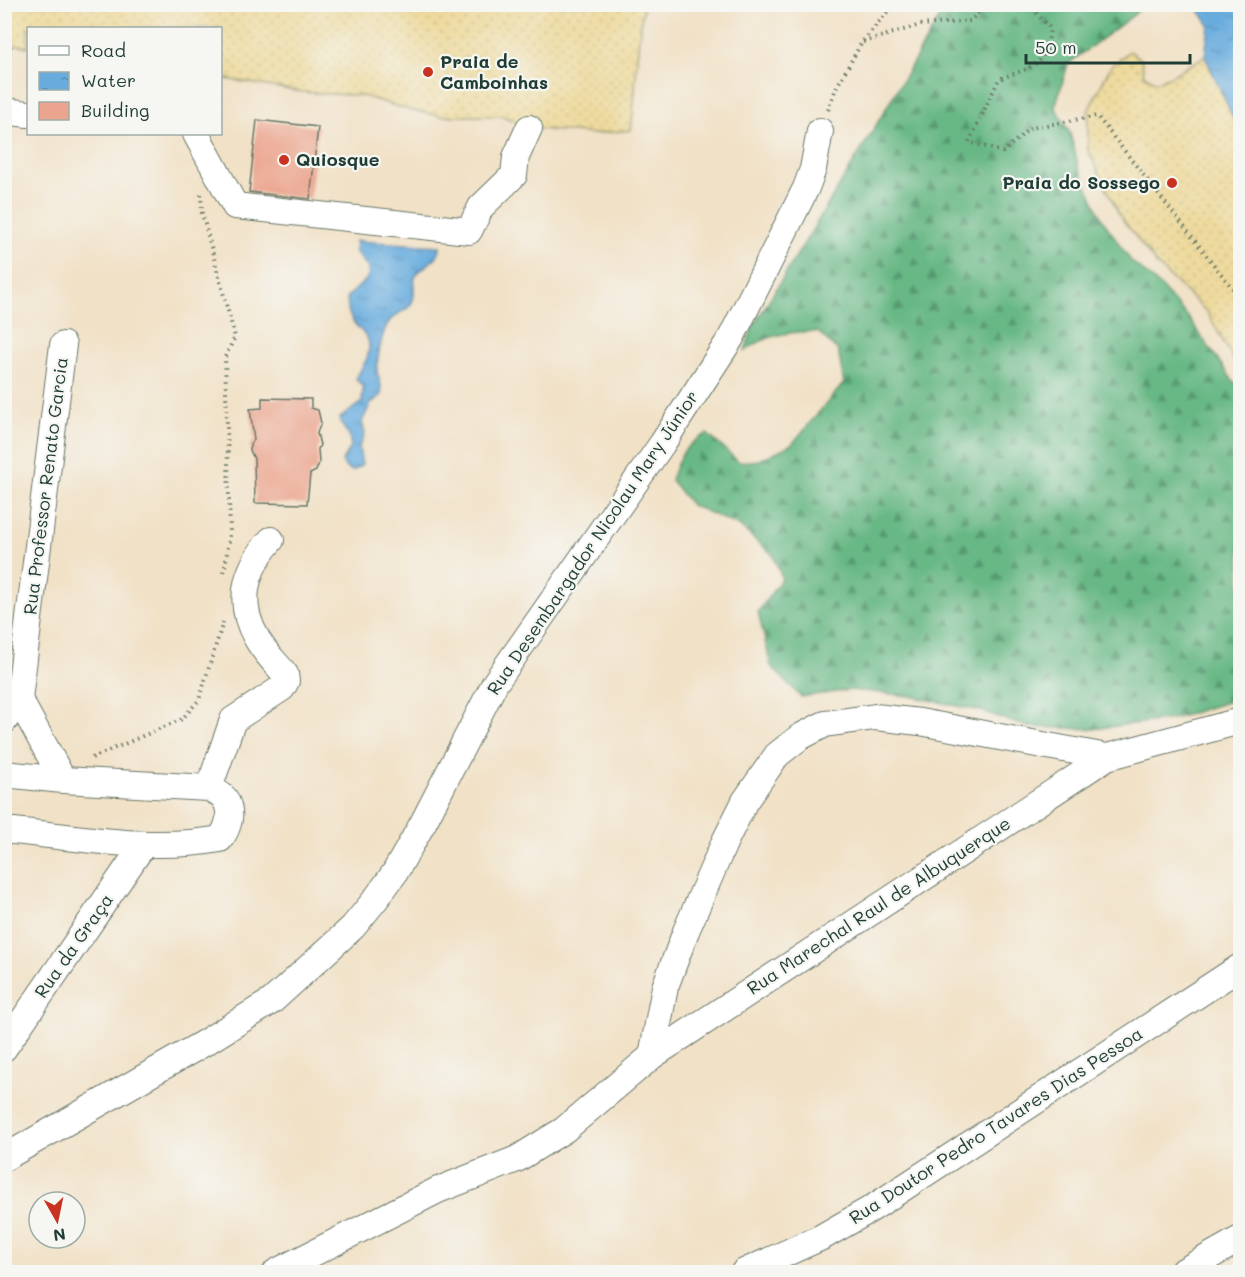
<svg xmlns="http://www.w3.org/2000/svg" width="1245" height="1277" viewBox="0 0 1245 1277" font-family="Mali,sans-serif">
  <defs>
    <pattern id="forest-firs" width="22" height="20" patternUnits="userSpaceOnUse" patternTransform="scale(1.5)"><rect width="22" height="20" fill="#67b885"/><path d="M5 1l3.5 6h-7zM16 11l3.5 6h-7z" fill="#54976e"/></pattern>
    <pattern id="sand-dots" width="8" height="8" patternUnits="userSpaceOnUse" patternTransform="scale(1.5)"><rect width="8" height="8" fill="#eeda9e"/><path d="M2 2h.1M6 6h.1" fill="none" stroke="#ccbc89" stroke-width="1.8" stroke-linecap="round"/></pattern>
    <pattern id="water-ripples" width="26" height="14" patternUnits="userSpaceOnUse" patternTransform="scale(1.5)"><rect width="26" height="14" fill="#68acde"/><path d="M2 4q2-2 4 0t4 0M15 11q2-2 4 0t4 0" fill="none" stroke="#558db5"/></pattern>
  </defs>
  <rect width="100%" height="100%" fill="#f6f6f2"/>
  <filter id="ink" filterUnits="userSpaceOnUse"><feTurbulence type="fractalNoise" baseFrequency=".0167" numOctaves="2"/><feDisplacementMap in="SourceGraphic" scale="12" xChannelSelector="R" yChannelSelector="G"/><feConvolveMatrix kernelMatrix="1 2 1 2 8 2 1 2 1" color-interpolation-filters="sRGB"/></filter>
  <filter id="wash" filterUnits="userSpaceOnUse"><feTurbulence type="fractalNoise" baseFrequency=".008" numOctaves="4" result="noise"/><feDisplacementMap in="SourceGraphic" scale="24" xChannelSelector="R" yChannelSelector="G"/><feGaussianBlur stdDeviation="1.35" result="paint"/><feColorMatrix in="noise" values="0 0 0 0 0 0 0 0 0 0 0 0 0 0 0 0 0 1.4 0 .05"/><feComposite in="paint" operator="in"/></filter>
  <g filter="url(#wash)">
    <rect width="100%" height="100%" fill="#f1e1c6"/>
    <!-- forest -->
    <path fill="url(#forest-firs)" stroke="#437a5c" stroke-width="1.5" d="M 947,5 L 1142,5 L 1135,14 L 1068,64 L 1055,107 L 1070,133 L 1079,168 L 1102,219 L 1131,261 L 1162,288 L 1187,316 L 1233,381 L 1240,386 L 1240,698 L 1173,719 L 1093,729 L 1027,727 L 981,711 L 910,696 L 851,690 L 801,697 L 771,666 L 758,612 L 782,578 L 773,555 L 739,526 L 691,505 L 671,480 C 679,456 684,445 707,434 L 739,462 L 760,460 L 792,444 L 844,383 L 838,351 L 818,332 C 791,331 767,334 745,351 L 752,328 L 865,144 Z"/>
    <!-- sand -->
    <path fill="url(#sand-dots)" stroke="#868c69" stroke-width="1.5" d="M 4,5 L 644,5 C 635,46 637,89 631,130 L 594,134 L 529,128 L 503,116 L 443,116 L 409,110 L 363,96 L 302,92 L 221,78 L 220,28 L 28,28 L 28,47 L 5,43 Z
      M 1130,51 L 1141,59 L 1144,75 L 1156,82 L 1171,76 L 1205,56 L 1237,126 L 1240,130 L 1240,372 L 1207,312 L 1157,265 L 1120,216 L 1088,150 L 1088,111 L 1111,66 Z"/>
    <!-- water -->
    <path fill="url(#water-ripples)" stroke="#447489" stroke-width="1.5" d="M 1206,4 L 1240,5 L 1240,130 L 1237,126 L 1205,56 L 1209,25 L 1198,9 Z
      M 356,241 L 440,246 C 440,260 425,264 417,274 C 410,283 418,295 411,304 C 405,313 392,314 387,325 C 382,334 377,359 377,369 C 377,379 384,385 381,396 L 371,403 L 362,422 L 365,434 L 359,447 L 362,465 L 353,471 L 346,468 L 342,461 L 351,447 L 349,435 L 341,424 L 340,418 L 362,402 L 363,387 L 356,379 C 359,372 364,365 367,358 C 375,332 358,335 350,316 C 347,310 348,304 347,297 L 366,280 L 369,273 L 367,266 L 355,251 Z"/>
    <g id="blocks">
      <!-- building -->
      <path fill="#eba58e" d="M 257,120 L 318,127 L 310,199 L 249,192 Z
        M 262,398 L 311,399 L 311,408 L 318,410 L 321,423 L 317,433 L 320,445 L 318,449 L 319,463 L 316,471 L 310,474 L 307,504 L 255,503 L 254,459 L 250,450 L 250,444 L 254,440 L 250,409 L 262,408 Z"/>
    </g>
  </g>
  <g filter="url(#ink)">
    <use href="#blocks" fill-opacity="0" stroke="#687667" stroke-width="1.5"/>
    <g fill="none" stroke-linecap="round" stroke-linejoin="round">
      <!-- minor casing -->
      <g stroke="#687667" stroke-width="28">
        <path id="minor" d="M 4,111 L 28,114
          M 196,134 L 235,206 L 469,231 L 481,207 L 514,175 L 516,157 L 529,128
          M 19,699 L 63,780
          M 4,721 L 19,699 L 63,345
          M 4,774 L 63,780 L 209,788 C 214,791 222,794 225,799 C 233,813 229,827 220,839 C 149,852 76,837 4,830
          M 209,788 L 233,720 L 282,688 L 286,681 L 285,674 C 275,662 263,651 256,637 C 236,602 246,568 271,540
          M 4,1048 L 144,844
          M 652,1056 L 665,987 L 686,931 L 725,841 L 745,801 L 777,755 L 800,737 L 825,724 L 875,717 L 920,722 L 1107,757
          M 4,1158 L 204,1043 L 272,1001 L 353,927 L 375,900 L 394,874 L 423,823 L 495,683 L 662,444 L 731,338 L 806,188 L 813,169 L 820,131
          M 276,1272 L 438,1190 L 517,1159 L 564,1130 L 652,1056 L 1107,757 L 1240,721
          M 744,1272 L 822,1237 L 871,1209 L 1240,967
          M 1182,1272 L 1240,1239"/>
      </g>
      <!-- path -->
      <path stroke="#687667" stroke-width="4" stroke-dasharray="1.5 4.5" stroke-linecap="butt" d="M 1028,4 L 1050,28 C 1046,68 1033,66 999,79 L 969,142 L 1003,152 L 1030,128 L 1097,116 L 1240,298
        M 863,42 L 920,25 L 970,21 L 988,4
        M 4,83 L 11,44
        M 828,110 L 836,88 L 862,42 L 894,4
        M 201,194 L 202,213 L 235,337 L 225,357 L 230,534 L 224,572
        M 92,758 L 182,719 L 199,700 L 223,622"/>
      <!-- minor -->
      <use href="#minor" stroke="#fff" stroke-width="26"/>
    </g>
  </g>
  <!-- markers -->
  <g fill="#c8321e" stroke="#f6f6f2" stroke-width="2">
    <circle cx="428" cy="72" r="6"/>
    <circle cx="284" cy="160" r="6"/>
    <circle cx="1172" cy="183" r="6"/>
  </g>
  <g text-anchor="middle" stroke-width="4.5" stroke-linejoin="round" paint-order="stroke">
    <!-- poi labels -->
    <g font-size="18" font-weight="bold" fill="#1f3d34" stroke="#f6f6f2" text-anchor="start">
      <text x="440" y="68">Praia de<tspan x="440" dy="21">Camboinhas</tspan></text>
      <text x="296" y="166">Quiosque</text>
      <text x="1160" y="189" text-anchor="end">Praia do Sossego</text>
    </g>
    <!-- street labels -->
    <g font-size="18" fill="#1f3d34" stroke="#f6f6f2">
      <text transform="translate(46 486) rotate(-83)" y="6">Rua Professor Renato Garcia</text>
      <text transform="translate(593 543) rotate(-56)" y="6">Rua Desembargador Nicolau Mary Júnior</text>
      <text transform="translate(879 906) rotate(-33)" y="6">Rua Marechal Raul de Albuquerque</text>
      <text transform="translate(74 946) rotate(-55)" y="6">Rua da Graça</text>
      <text transform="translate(996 1126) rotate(-33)" y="6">Rua Doutor Pedro Tavares Dias Pessoa</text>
    </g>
  </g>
  <!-- margin -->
  <rect width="1245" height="1277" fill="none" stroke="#f6f6f2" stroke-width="24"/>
  <!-- legend -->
  <rect x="27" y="27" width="195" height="108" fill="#f6f6f2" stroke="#a0aca6" stroke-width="1.5"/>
  <rect x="39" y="46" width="30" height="9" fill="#ffffff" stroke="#a0aca6" stroke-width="1.5"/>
  <text x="81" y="57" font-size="18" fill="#1f3d34">Road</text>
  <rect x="39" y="72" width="30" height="18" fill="url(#water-ripples)" stroke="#a0aca6" stroke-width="1.5"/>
  <text x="81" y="87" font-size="18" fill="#1f3d34">Water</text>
  <rect x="39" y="102" width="30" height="18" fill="#eba58e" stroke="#a0aca6" stroke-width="1.5"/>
  <text x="81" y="117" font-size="18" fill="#1f3d34">Building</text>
  <!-- north arrow -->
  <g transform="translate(57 1220) rotate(171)"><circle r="28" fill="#f6f6f2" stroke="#a0aca6" stroke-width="1.5"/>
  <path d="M0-4.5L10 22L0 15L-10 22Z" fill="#c8321e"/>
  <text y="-9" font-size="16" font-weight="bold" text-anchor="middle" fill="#1f3d34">N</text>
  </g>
  <!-- scale -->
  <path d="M1026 54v9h164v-9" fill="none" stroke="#1f3d34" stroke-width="3"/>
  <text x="1035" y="54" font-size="18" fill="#1f3d34" stroke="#f6f6f2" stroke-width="4.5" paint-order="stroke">50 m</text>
</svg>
